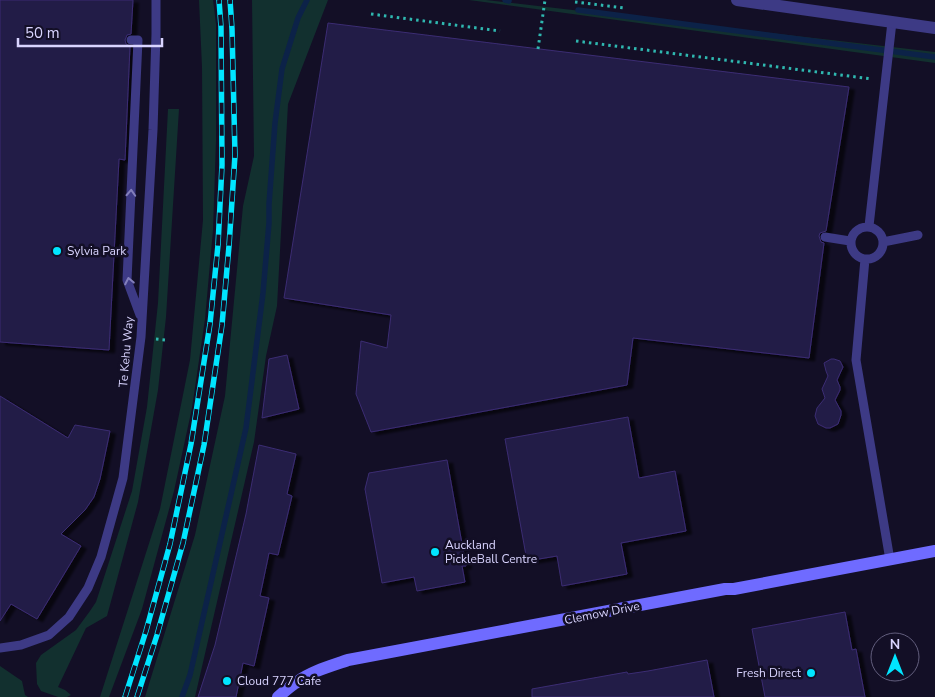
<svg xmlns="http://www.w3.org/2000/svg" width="935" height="697" viewBox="0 0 935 697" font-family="'Nunito Sans',sans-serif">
  <defs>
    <filter id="shadow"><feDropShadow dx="5.5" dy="3" stdDeviation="1" flood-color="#0009"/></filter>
  </defs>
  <rect width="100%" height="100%" fill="#130f26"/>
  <!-- green -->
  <path fill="#12302f" d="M 199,0 L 213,0 L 216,24 L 216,141 L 213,230 L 205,319 L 192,408 L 174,491 L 142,609 L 109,697 L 100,697 L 160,509 L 190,360 L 203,220 L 202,67 Z
    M 252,0 L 328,0 L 288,104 L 277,306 L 266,356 L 254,442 L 195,697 L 145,697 L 195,535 L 225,396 L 243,206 L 254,156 Z
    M 469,0 L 486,0 L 935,52 L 935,63 Z
    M 168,109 L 179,109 L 166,317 L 158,390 L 138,502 L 107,616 L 86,628 L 58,687 L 65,690 L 71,695 L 67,697 L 58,697 L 41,691 L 37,684 L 36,663 L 41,655 L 76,630 L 90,611 L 96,602 L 132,491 L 147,407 L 158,303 Z
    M 0,666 L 22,681 L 25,695 L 28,697 L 0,697 Z"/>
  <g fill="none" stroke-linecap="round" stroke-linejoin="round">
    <!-- stream -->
    <path stroke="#0c2248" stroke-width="5.5" d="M 505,0 L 509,1
      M 578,10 L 935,57
      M 182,697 L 190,675 L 246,428 L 263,293 L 269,223 L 269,204 L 275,123 L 282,69 L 298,18 L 307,0"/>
  </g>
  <!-- building -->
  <path fill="#241b47" stroke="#3b2d73" filter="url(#shadow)" d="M 0,0 L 133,0 L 131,34 L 127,35 L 125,40 L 126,44 L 130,46 L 125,160 L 119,159 L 109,350 L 0,342 Z
    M 328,23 L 849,87 L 826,231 L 820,233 L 819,236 L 821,242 L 824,243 L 809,358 L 633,338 L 627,385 L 371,432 L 356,394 L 361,341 L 387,348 L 391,315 L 284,298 Z
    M 287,355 L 299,409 L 262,418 L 269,359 Z
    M 831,359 L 834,359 L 840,361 L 843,367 L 837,380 L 840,387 L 840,390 L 835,400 L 841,411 L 841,415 L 838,424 L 830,428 L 826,428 L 818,424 L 815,416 L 817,408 L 825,398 L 822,389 L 828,376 L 826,371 L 824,363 Z
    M 0,396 L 68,438 L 75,425 L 110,431 L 100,479 L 94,497 L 85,510 L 61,534 L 81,546 L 37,619 L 11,604 L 0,621 Z
    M 628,417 L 639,478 L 675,471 L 686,531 L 621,543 L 627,574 L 562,586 L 557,556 L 527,561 L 505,439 Z
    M 259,445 L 296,454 L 287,494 L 292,496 L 278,555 L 269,553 L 260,596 L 269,598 L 254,666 L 243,663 L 236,697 L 198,697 L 215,645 L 246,514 Z
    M 447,460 L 466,566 L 462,566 L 465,582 L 417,591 L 414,577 L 382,583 L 365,489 L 369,473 Z
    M 845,612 L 852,650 L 856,649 L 865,697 L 765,697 L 752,629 Z
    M 707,660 L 714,697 L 532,697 L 532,689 L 627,672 L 628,674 L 648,671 Z"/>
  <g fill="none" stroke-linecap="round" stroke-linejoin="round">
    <!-- path -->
    <path stroke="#2fb8b0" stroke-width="3" stroke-dasharray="2.5 4" stroke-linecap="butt" d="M 575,2 L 625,8
      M 371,14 L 500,31
      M 576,41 L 872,79
      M 538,49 L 545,0
      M 156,339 L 166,340"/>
    <!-- lane -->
    <path stroke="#3d3a85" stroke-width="9" d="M 131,40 L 138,40 L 127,280 L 140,315
      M 869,226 L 892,22
      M851 243a16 16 0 1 1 32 0a16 16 0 1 1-32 0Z
      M 825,237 L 850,241
      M 883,242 L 918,235
      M 865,259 L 856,360 L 890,560
      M 0,648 L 21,645 L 49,635 L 69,617 L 88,588 L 101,557 L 123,478 L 141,337 L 153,130 L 156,34 L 156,0"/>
    <!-- street -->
    <path stroke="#3d3a85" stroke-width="12" d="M 737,0 L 935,28"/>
    <!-- secondary -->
    <path stroke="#6f6bff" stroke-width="12" d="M 278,697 C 284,692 290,686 297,682 C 312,671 331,666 348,660 L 725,589 L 734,589 L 935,551"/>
    <!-- rail casing -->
    <g stroke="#00e5ff" stroke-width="5.5">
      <path id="rail" d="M 125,697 L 146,631 L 170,544 L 191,444 L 210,324 L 218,245 L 222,165 L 221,27 L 219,0
        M 137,697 L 157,635 L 183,543 L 204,445 L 222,325 L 229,246 L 235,155 L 232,29 L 230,0"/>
    </g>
    <!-- rail -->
    <use href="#rail" stroke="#130f26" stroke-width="4" stroke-dasharray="11" stroke-linecap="butt"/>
  </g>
  <!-- one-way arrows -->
  <defs><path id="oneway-chevron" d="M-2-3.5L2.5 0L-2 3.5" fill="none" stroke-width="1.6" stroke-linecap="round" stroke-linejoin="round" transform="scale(1.25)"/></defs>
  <g stroke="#837fbc">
    <use href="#oneway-chevron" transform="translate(131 193) rotate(-87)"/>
    <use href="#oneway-chevron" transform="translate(129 281) rotate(-101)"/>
  </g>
  <!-- markers -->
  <g fill="#00e5ff" stroke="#130f26" stroke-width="2">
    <circle cx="57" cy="251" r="5"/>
    <circle cx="435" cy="552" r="5"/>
    <circle cx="811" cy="673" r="5"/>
    <circle cx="227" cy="681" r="5"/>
  </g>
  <g text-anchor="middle" stroke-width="5" stroke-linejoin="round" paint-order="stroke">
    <!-- poi labels -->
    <g font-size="12" fill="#d9d4ff" stroke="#130f26" text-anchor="start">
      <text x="67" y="255">Sylvia Park</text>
      <text x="445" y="549">Auckland<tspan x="445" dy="14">PickleBall Centre</tspan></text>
      <text x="801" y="677" text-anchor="end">Fresh Direct</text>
      <text x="237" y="685">Cloud 777 Cafe</text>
    </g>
    <!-- street labels -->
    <g font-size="12" fill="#d9d4ff" stroke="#130f26">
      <text transform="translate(126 352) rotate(-85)" y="4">Te Kehu Way</text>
      <text transform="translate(602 613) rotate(-11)" y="4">Clemow Drive</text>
    </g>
  </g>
  <!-- north arrow -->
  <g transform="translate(895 657)"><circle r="24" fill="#130f26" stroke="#625e7d"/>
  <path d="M0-4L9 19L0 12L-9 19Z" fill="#00e5ff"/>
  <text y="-8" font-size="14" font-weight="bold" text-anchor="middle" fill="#d9d4ff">N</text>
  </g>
  <!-- scale -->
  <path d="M18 38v8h144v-8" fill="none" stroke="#d9d4ff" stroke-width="2.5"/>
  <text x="25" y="38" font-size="15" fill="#d9d4ff" stroke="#130f26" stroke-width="4" paint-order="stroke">50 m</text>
</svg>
